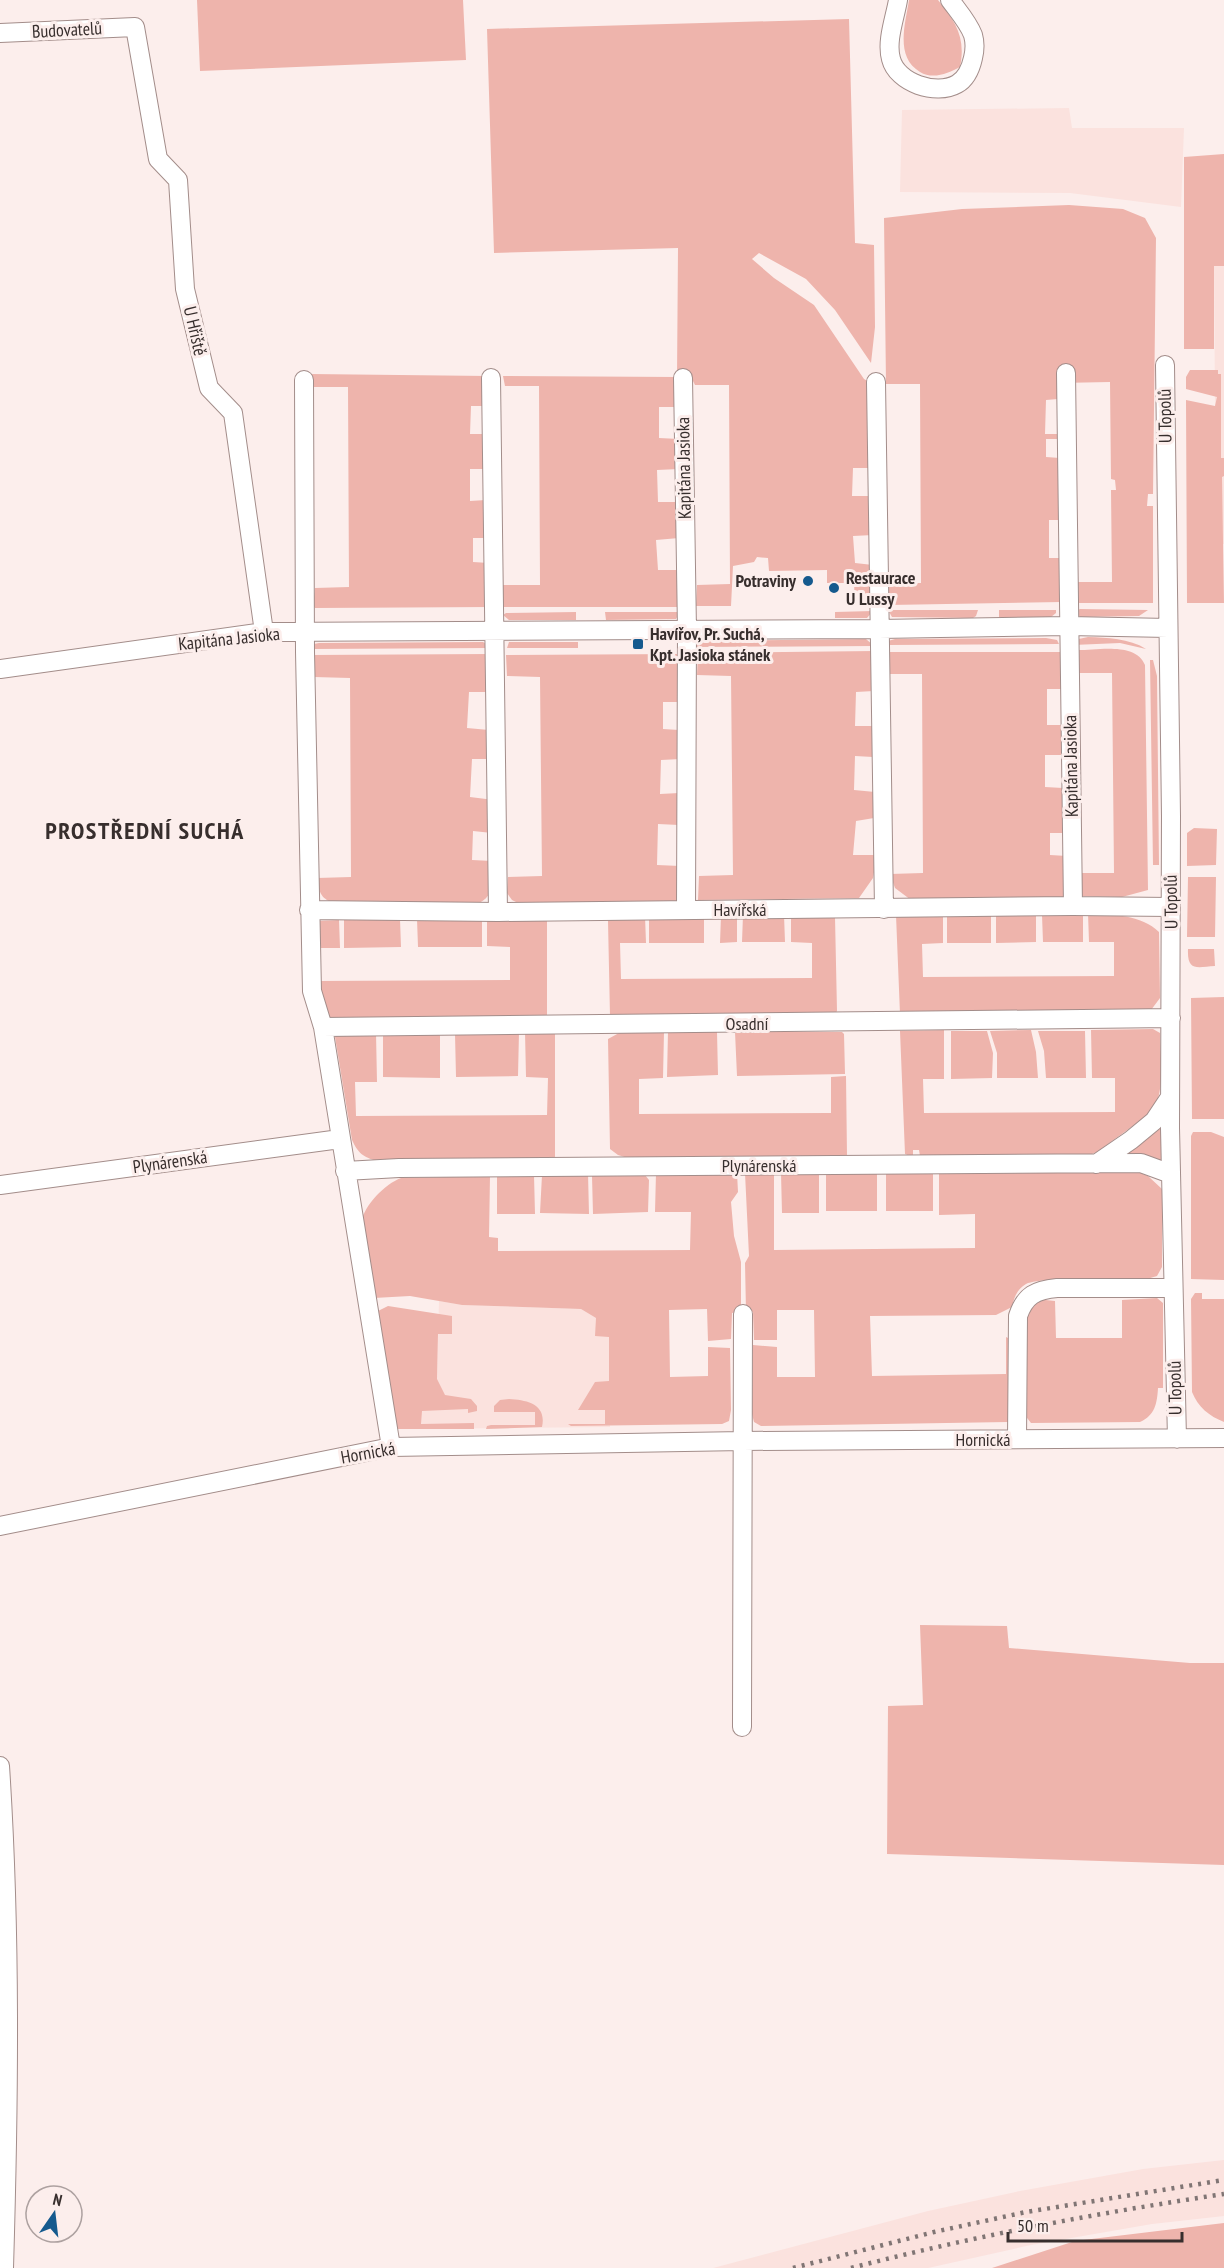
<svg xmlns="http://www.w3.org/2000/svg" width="1224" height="2268" viewBox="0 0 1224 2268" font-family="'PT Sans Narrow',sans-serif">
  <rect width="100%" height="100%" fill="#fceeec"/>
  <!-- built -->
  <path fill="#fbe2de" d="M 1069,108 L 1072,128 L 1184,128 L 1181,207 L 1070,193 L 900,192 L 902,110 Z
    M 1214,266 L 1224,266 L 1224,544 L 1216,544 Z
    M 439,1301 L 462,1305 L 581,1309 L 596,1318 L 609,1337 L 610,1427 L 414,1429 L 415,1404 L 437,1379 Z
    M 1224,2160 L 1224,2216 L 1152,2224 L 1031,2245 L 928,2268 L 713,2268 L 928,2211 L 1020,2191 L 1143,2169 Z"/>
  <!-- green -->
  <path fill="#eeb4ac" d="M 197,0 L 463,0 L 466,60 L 200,71 Z
    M 909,0 L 938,0 C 956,22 966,38 960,67 C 949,73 933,80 920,72 C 895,57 905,25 909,0 Z
    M 849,19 L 855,243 L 874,245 L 875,327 L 871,363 L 835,310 L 806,279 L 759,253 L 752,259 L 774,278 L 814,305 L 864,379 L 871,383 L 873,468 L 853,468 L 852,496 L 873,496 L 873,535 L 853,536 L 855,563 L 873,565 L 874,605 L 855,604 L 854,583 L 827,583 L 827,570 L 769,571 L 768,558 L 757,557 L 754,562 L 733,566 L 731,606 L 696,606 L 697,585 L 730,584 L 729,385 L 695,385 L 693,381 L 680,378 L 679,407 L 659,407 L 659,438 L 679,439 L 679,469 L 657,470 L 658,502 L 678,502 L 679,538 L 656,540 L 658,570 L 681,570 L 680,607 L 503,607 L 501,585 L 540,585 L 539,386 L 505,386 L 503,376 L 677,377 L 678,248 L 494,253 L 487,29 Z
    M 1224,154 L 1224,266 L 1214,266 L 1214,349 L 1184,349 L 1184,157 Z
    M 1069,205 L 1123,209 L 1145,218 L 1156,238 L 1153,494 L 1148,494 L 1147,506 L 1153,506 L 1153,603 L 1079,603 L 1078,582 L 1112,582 L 1111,490 L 1116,490 L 1115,480 L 1111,479 L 1110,382 L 1059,383 L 1058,399 L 1046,400 L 1045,434 L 1060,434 L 1060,439 L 1046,439 L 1046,457 L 1060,458 L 1060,520 L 1049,520 L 1049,558 L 1062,558 L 1061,602 L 889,605 L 887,604 L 887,583 L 921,583 L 920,384 L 886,384 L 884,218 L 962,209 Z
    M 1190,370 L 1218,370 L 1218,374 L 1221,374 L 1221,458 L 1224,458 L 1224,476 L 1222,477 L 1224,603 L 1187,603 L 1186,400 L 1215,406 L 1217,397 L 1186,389 L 1186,377 Z
    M 310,374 L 488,376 L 487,406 L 471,406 L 470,434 L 486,434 L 486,469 L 470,469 L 470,501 L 486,500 L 488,538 L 473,538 L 473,562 L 489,563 L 491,607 L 315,608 L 313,606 L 315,588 L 349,587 L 348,387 L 314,387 Z
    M 1080,609 L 1148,610 L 1139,616 L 1080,617 L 1076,611 Z
    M 888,610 L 978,610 L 976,616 L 973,618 L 892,617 Z
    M 999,610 L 1056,610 L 1056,613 L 1051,617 L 999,617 Z
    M 873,611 L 867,618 L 835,618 L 835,612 Z
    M 576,612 L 576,620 L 509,620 L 503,615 L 506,613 Z
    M 605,612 L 680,612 L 676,619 L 606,620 Z
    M 1088,637 C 1107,638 1129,638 1146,649 L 1120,643 L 1073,645 L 1074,640 Z
    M 1046,638 L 1057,640 L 1059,644 L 887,645 L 888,641 L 895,639 Z
    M 866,639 L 874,646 L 696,647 L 697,643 L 701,641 Z
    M 483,642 L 488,645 L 489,648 L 311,649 L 314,644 L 319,643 Z
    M 509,642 L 578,642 L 578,648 L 507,648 Z
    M 1078,650 C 1098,650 1136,642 1145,665 L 1148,890 L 1122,897 L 1080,896 L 1080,873 L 1114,873 L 1112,673 L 1079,673 Z
    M 875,651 L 874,691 L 856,692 L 855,726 L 873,726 L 873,757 L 855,756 L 854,790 L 875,792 L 874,818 L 856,821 L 853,855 L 877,855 L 873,878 L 859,898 L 698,900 L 699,876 L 733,875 L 731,676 L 697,675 L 698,653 Z
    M 888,652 L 1060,652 L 1061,689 L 1047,689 L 1047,725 L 1061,725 L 1061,755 L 1045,755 L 1045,787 L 1063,788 L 1063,833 L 1050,833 L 1050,855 L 1067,856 L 1068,898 L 911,900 L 895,888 L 890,874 L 923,873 L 922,674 L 888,674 Z
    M 490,654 L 489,692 L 469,692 L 467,728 L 489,730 L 489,759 L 472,759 L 470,797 L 494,800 L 492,833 L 473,831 L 472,860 L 492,861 C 492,876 496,896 479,903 L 331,902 C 319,897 319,889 317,878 L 351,877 L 350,678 L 314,677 L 310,655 Z
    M 680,654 L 678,702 L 663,702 L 663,729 L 679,730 L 681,759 L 661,760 L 660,794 L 679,793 L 679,825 L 658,824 L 657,865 L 680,866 L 680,901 L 518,903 L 512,900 L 507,893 L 508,877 L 542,876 L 540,677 L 507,676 L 506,655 Z
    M 1150,660 L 1153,660 L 1157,676 L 1159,865 L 1153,865 Z
    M 1194,828 L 1217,829 L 1216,865 L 1187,866 L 1187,833 Z
    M 1188,877 L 1216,877 L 1215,937 L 1187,937 Z
    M 1088,913 C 1111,914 1142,915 1159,932 L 1160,998 L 1151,1010 L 900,1014 L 896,915 L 943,914 L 943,943 L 922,944 L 923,977 L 1114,976 L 1114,942 L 1089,942 Z
    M 791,914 L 835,917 L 837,1011 L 835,1014 L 610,1016 L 608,921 L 609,918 L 645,916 L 646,943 L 620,943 L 621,979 L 812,978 L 812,943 L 791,942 Z
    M 1083,914 L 1083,942 L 1043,942 L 1042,915 Z
    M 737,915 L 737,942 L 720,943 L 721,916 Z
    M 743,915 L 784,915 L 785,942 L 742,942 Z
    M 947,915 L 991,915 L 991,943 L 947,943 Z
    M 996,915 L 1036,915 L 1036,942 L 996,943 Z
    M 704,916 L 704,943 L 649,943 L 649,917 Z
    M 487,918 L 547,919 L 547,1017 L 350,1020 L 330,1017 C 309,993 316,951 317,921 L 339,920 L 340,948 L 318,948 L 318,981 L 510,980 L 510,947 L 487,946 Z
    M 400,919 L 401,947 L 344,948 L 344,920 Z
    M 417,919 L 482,919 L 482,947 L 418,947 Z
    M 1188,949 L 1214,949 L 1215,966 C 1197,967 1187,972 1188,949 Z
    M 1224,997 L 1224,1119 L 1192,1119 L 1191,998 Z
    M 1153,1029 L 1160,1033 C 1160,1058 1166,1090 1152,1112 L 1097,1152 L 1089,1155 L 920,1156 L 919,1150 L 913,1150 L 913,1157 L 905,1154 L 900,1031 L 944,1030 L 944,1079 L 923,1079 L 924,1113 L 1115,1112 L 1115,1078 L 1092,1078 L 1091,1030 Z
    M 1031,1030 L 1036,1052 L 1038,1078 L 997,1078 L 997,1053 L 990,1031 Z
    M 555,1031 L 555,1159 L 377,1161 C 363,1157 358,1153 352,1140 L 335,1037 L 337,1035 L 376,1033 L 377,1082 L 355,1082 L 356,1116 L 547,1115 L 548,1078 L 526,1077 L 525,1032 Z
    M 668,1031 L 717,1032 L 718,1075 L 667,1077 Z
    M 951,1031 L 987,1031 L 993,1053 L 992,1078 L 951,1079 Z
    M 1038,1031 L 1085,1031 L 1086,1078 L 1046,1078 L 1044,1051 Z
    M 519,1032 L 518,1076 L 456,1077 L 455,1034 Z
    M 664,1032 L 663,1078 L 639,1079 L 639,1114 L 831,1113 L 831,1077 L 846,1076 L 847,1156 L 628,1158 L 618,1155 L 610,1149 L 608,1039 L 619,1033 Z
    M 735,1032 L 842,1032 L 844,1034 L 845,1074 L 737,1076 Z
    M 383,1034 L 440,1034 L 440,1078 L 383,1077 Z
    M 1161,1128 L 1162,1162 L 1139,1154 L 1126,1153 Z
    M 1193,1132 L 1211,1132 L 1224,1137 L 1224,1280 L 1191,1279 L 1191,1136 Z
    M 774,1172 L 774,1250 L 975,1248 L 975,1214 L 939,1215 L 939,1174 L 1138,1172 L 1148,1176 L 1162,1189 L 1162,1267 L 1157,1276 L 1147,1279 C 1122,1280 1045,1276 1026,1284 C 1017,1289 1014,1298 1012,1307 L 996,1315 L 870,1316 L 872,1376 L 1006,1374 L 1006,1337 L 1008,1338 L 1010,1346 L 1010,1419 L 1008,1422 L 761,1426 L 754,1422 L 752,1414 L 753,1345 L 777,1347 L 777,1377 L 815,1377 L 814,1310 L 777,1310 L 777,1340 L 754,1340 L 753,1312 L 746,1311 L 745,1263 L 749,1256 L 745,1173 Z
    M 819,1172 L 819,1213 L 782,1213 L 781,1173 Z
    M 588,1173 L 589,1214 L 540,1213 L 542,1175 Z
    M 656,1173 L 737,1173 L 738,1192 L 731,1202 L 734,1236 L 741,1262 L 741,1311 L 732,1313 L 731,1339 L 708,1341 L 707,1309 L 669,1310 L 670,1377 L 708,1376 L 708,1347 L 730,1348 L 731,1410 L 729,1421 L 722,1424 L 571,1426 L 568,1424 L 605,1424 L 605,1410 L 578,1410 L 595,1382 L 609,1381 L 609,1337 L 595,1336 L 596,1318 L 581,1309 L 462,1305 L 410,1296 L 374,1298 C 371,1284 359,1233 361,1223 C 364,1205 385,1184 401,1178 L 490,1176 L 489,1237 L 498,1238 L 498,1251 L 690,1250 L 691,1212 L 655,1212 Z
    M 826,1173 L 877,1173 L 877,1211 L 826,1211 Z
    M 886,1174 L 933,1174 L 933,1211 L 886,1211 Z
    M 497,1175 L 534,1175 L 535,1214 L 497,1214 Z
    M 645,1175 L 649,1180 L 648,1212 L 593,1214 L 592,1176 Z
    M 1195,1293 L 1202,1293 L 1202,1299 L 1224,1299 L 1224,1422 C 1209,1416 1198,1407 1192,1392 L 1191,1299 Z
    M 1157,1298 L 1163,1303 L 1163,1388 L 1158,1388 C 1157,1404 1155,1415 1140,1422 L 1031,1423 L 1024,1414 L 1024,1315 L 1036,1299 L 1055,1301 L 1056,1338 L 1122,1338 L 1122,1300 Z
    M 388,1306 L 452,1316 L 452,1334 L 438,1334 L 437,1379 L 445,1395 L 471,1399 L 477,1406 L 477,1411 L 468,1413 L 468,1409 L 422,1411 L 421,1424 L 474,1423 L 474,1429 L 396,1429 L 374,1313 Z
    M 509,1399 C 527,1400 547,1404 542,1427 L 486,1429 L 487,1426 L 491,1425 L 535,1425 L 535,1412 L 494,1412 L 494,1406 L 500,1400 Z
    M 920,1625 L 1007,1626 L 1009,1648 L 1190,1663 L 1224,1663 L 1224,1865 L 887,1854 L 888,1706 L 923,1705 Z
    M 1224,2223 L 1224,2268 L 992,2268 L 1075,2241 Z"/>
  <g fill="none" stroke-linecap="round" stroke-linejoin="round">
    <!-- minor casing -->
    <g stroke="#a38d8a" stroke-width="20">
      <path id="minor" d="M 898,0 C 895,18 886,41 891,59 C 897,83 936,96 957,84 C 966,79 971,67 973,58 C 975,50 975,42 973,35 C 968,22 958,11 950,0
        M 0,33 L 135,27 L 158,159 L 178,180 L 185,289 L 209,388 L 233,413 L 264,632
        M 1165,365 L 1171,816 L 1170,1128 L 1177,1439
        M 1066,373 L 1073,906
        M 491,378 L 498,912
        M 683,378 L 687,630 L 686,910
        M 304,380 L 305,652 L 312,991 L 323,1027 L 391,1447
        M 876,382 L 884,909
        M 0,669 L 264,632 L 879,629 L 1069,626 L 1168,628
        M 309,910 L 498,912 L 1073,906 L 1171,907
        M 323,1027 L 1171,1018
        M 1096,1164 L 1131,1140 L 1154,1121 L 1170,1097
        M 345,1171 L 399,1168 L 1141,1163 L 1171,1174
        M 0,1185 L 340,1139
        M 1017,1439 L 1018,1316 C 1025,1295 1036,1290 1057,1288 L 1173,1288
        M 0,1526 L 391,1447 L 743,1441 L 1224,1438
        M 742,1727 L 743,1314
        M 0,1766 C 11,1933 9,2101 4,2268"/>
    </g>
    <!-- minor -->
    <use href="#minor" stroke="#fff" stroke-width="18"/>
    <!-- rail -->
    <path stroke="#807574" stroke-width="4.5" stroke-dasharray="3 6" stroke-linecap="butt" d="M 793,2268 L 934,2232 L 1026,2212 L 1224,2180
      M 851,2268 C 974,2236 1098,2213 1224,2194"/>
  </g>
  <!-- markers -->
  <g fill="#155a8e" stroke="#fceeec" stroke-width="2">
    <circle cx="808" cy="581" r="6"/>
    <circle cx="834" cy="588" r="6"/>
    <rect x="632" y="638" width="12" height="12" rx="3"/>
  </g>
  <g text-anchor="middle" stroke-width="6" stroke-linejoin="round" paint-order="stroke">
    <!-- street labels -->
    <g font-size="18" fill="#372e2d" stroke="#fceeec">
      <text transform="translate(67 30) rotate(-3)" y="6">Budovatelů</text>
      <text transform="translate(195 331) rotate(77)" y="6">U Hřiště</text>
      <text transform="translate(1165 416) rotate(-91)" y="6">U Topolů</text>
      <text transform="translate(684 468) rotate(-91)" y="6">Kapitána Jasioka</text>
      <text transform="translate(229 639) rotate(-6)" y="6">Kapitána Jasioka</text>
      <text transform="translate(1071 766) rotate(-91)" y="6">Kapitána Jasioka</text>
      <text transform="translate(1171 902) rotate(-91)" y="6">U Topolů</text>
      <text x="740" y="916">Havířská</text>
      <text x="747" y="1030">Osadní</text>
      <text transform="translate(170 1162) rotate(-8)" y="6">Plynárenská</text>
      <text x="759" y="1172">Plynárenská</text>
      <text transform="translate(1175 1388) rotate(-91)" y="6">U Topolů</text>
      <text x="983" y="1446">Hornická</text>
      <text transform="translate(368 1453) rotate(-10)" y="6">Hornická</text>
    </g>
    <!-- poi labels -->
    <g font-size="18" font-weight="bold" fill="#372e2d" stroke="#fceeec" text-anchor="start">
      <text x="846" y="584">Restaurace<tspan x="846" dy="21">U Lussy</tspan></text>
      <text x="796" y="587" text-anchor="end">Potraviny</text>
      <text x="650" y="640">Havířov, Pr. Suchá,<tspan x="650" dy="21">Kpt. Jasioka stánek</tspan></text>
    </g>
    <!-- district labels -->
    <g font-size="24" font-weight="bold" letter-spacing="1.5" fill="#372e2d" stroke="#fceeec">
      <text x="145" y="839">PROSTŘEDNÍ SUCHÁ</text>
    </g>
  </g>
  <!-- north arrow -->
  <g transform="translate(54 2214) rotate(14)"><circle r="28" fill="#fceeec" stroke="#ada1a0" stroke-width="1.5"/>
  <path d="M0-4.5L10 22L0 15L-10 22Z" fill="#155a8e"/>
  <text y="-9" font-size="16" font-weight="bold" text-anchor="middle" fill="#372e2d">N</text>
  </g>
  <!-- scale -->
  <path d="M1008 2232v9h174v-9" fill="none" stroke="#372e2d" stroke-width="3"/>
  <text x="1017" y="2232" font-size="18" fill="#372e2d" stroke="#fceeec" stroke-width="4.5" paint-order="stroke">50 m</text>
</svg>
